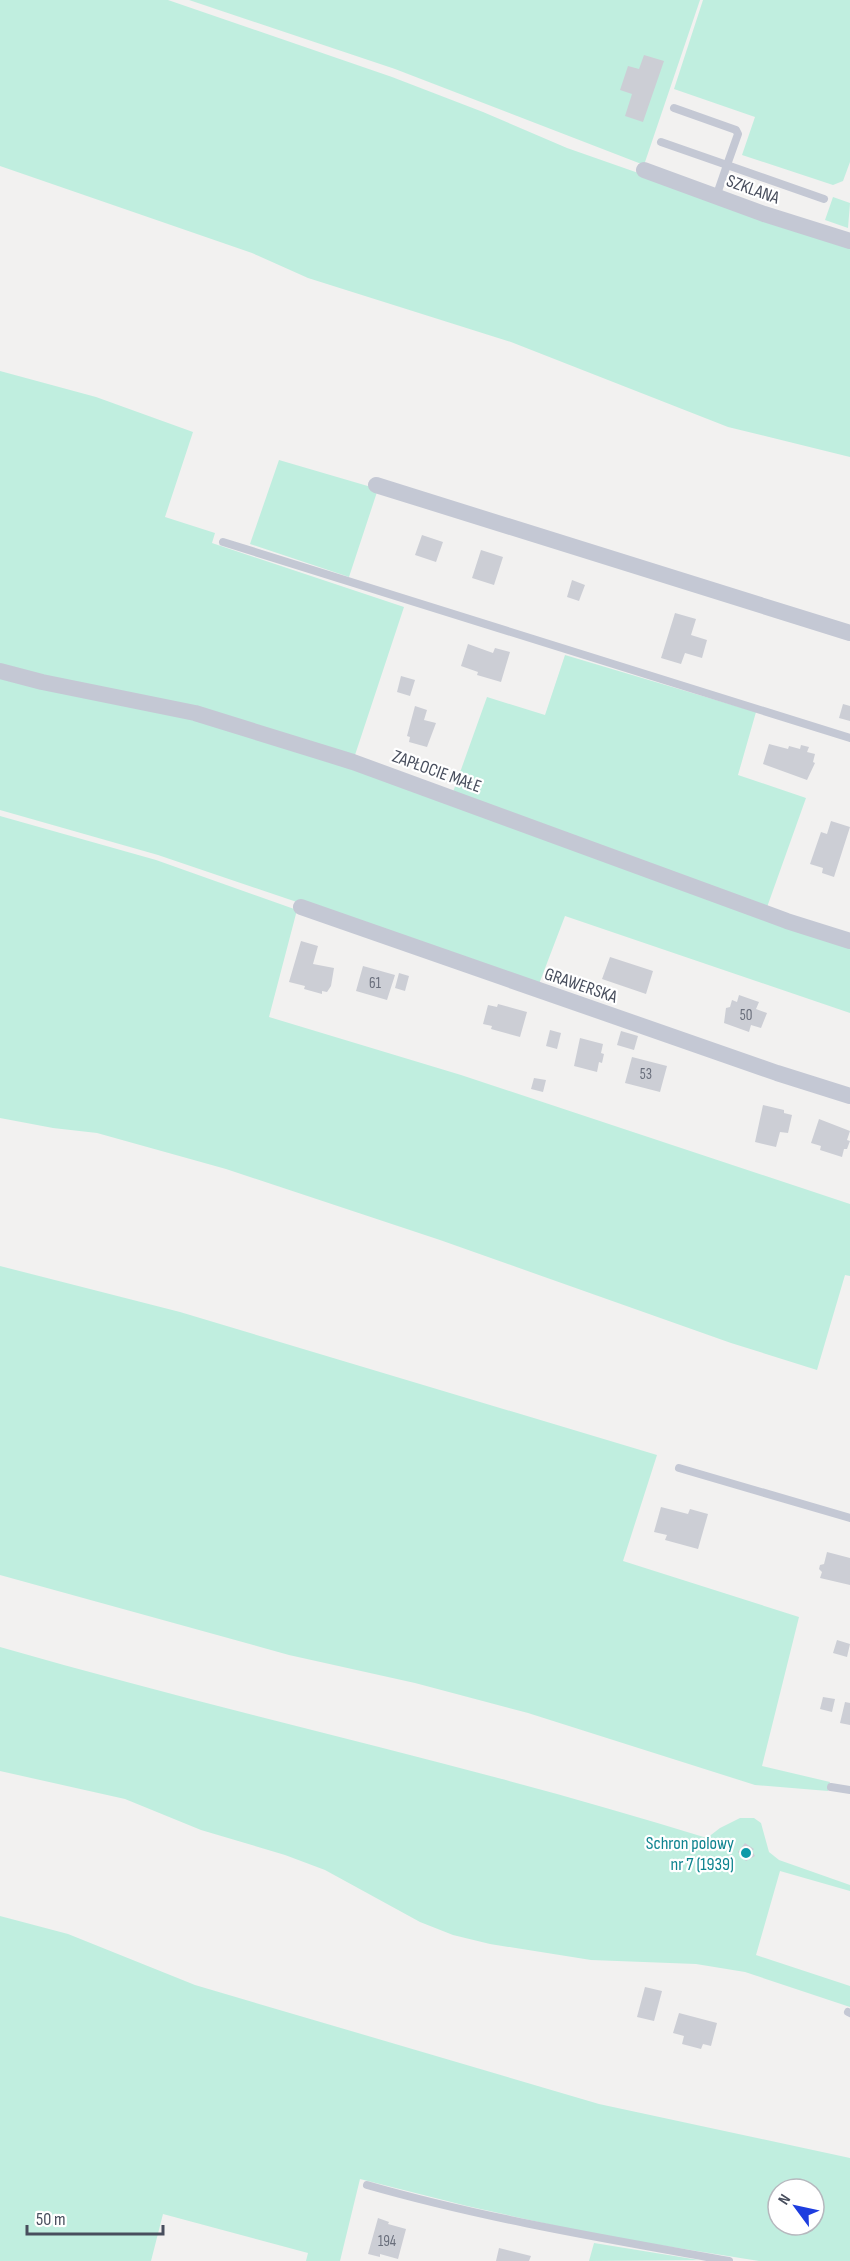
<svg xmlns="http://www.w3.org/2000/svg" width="850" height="2261" viewBox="0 0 850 2261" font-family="'Sofia Sans Condensed',sans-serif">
  <rect width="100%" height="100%" fill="#f2f1f0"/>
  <!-- green -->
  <path fill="#c0eedf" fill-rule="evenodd" d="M 0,0 L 168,0 L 392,77 L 483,112 L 567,148 L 850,247 L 850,457 L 728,427 L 511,342 L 308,278 L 252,253 L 0,166 Z
    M 189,0 L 700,0 L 644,165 L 395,69 Z
    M 703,0 L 850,0 L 850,162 L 843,181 L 833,185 L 742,155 L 755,117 L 674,89 Z
    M 833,197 L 850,203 L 848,228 L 825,220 Z
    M 0,371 L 96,397 L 193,432 L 165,517 L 215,533 L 212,543 L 404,607 L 354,758 L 0,666 Z
    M 279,460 L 378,489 L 349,577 L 250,544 Z
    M 565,655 L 756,712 L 738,775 L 806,798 L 766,910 L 453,792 L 487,697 L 545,715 Z
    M 0,675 L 194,717 L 351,765 L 850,946 L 850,1013 L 565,916 L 539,984 L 158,855 L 0,810 Z
    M 0,816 L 156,860 L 297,910 L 269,1017 L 461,1075 L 850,1204 L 850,1276 L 845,1275 L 817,1370 L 731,1343 L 440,1240 L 226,1169 L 97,1133 L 53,1128 L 0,1118 Z
    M 0,1266 L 180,1312 L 657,1455 L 623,1561 L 799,1617 L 762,1766 L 830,1782 L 828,1791 L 755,1785 L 528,1713 L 415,1683 L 289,1655 L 0,1575 Z
    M 0,1647 C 235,1715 474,1765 707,1838 L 720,1828 L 740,1818 L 754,1818 L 761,1823 L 769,1852 L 779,1860 L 850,1885 L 850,1891 L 780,1871 L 756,1955 L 850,1986 L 850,2007 L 745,1972 L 696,1964 L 591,1960 L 490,1944 L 453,1935 L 420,1922 L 325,1870 L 285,1855 L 201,1830 L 125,1799 L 0,1771 Z
    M 0,1916 L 68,1934 L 195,1985 L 599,2104 L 850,2158 L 850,2261 L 759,2261 L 597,2235 L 467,2206 L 360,2179 L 340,2261 L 306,2261 L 308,2253 L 163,2214 L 151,2261 L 0,2261 ZM 778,2189 L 814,2189 L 814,2225 L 778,2225 Z
    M 594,2243 L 699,2260 L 589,2261 Z"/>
  <!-- building -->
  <path fill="#ccced5" d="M 644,55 L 664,61 L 643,122 L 625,116 L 632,94 L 620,90 L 628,66 L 639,69 Z
    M 422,535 L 443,542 L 436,562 L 415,555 Z
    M 481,550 L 503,557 L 494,585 L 472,578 Z
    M 572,580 L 585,585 L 579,601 L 567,597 Z
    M 675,613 L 696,619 L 691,635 L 707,640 L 702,658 L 685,653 L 681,664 L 661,658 Z
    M 468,644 L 493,653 L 495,648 L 510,652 L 501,682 L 477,675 L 478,672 L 461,666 Z
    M 401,676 L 415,680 L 410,696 L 397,692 Z
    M 843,704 L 850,706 L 850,721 L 839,718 Z
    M 415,706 L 427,710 L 424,720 L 436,723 L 427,747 L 409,742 L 410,737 L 407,736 Z
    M 769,744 L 788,749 L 789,746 L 800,749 L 801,745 L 809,747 L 807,752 L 815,754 L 813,762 L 815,763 L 807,780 L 763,764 Z
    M 831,821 L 850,827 L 834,877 L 822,873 L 823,868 L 810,864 L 821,832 L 827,834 Z
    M 301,941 L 318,946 L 313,964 L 334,968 L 331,986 L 327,992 L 322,991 L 322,994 L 304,989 L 305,986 L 289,982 Z
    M 610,957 L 653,971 L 646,994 L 602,979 Z
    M 363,966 L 395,975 L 387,1000 L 356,991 Z
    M 399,973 L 409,976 L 405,991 L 395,988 Z
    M 739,995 L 759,1002 L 756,1009 L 767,1013 L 761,1028 L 751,1025 L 749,1032 L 724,1023 L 726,1008 L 730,1007 L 732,1000 L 737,1002 Z
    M 498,1004 L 527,1012 L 520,1037 L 491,1029 L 492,1026 L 483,1024 L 488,1005 L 497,1007 Z
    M 550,1030 L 561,1033 L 557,1049 L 546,1046 Z
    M 621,1031 L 638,1036 L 634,1050 L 617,1045 Z
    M 580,1038 L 603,1044 L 601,1053 L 604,1054 L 602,1063 L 599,1062 L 597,1072 L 574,1066 Z
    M 632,1057 L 667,1066 L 660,1092 L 625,1083 Z
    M 534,1078 L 546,1080 L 543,1092 L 531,1089 Z
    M 763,1105 L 784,1110 L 784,1113 L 792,1115 L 788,1133 L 780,1132 L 776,1147 L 755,1142 Z
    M 819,1119 L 850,1131 L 847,1140 L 850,1141 L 847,1149 L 844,1149 L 842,1157 L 820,1150 L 821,1146 L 811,1143 Z
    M 661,1507 L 688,1514 L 690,1509 L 708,1514 L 698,1549 L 665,1540 L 667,1535 L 654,1532 Z
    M 827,1552 L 850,1558 L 850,1585 L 820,1578 L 822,1572 L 819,1569 L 820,1565 L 824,1564 Z
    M 837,1640 L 850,1644 L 847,1657 L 833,1653 Z
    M 823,1697 L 835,1699 L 832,1712 L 820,1709 Z
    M 845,1702 L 850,1703 L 850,1725 L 840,1723 Z
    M 745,1843 L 754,1849 L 752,1851 L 755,1856 L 746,1861 L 738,1852 Z
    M 645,1987 L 662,1991 L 654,2021 L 637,2017 Z
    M 679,2013 L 717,2023 L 711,2046 L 703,2044 L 701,2049 L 682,2044 L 684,2036 L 673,2033 Z
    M 378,2218 L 389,2222 L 388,2224 L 406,2229 L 398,2259 L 380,2254 L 380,2257 L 368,2254 Z
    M 499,2248 L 531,2256 L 529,2261 L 496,2261 Z"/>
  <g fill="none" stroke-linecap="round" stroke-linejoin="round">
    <!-- service -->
    <path stroke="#c4c8d4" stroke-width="8" d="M 661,142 L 727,165 L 738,134 L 736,130 L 674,108
      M 716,197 L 727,165 L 824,199
      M 223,542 L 850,738
      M 679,1468 L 850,1518
      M 831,1787 L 850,1790
      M 848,2012 L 850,2013
      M 367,2185 C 486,2219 607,2239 729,2261"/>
    <!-- minor -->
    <path stroke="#c4c8d4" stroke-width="16" d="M 644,170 L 764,214 L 850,241
      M 376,485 L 850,633
      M 0,671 L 42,682 L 195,713 L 353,762 L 787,921 L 850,941
      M 301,907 L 777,1073 L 850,1096"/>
  </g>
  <!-- markers -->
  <circle fill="#0f9aa8" stroke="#fff" stroke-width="2" cx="746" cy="1853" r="6"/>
  <g text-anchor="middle" stroke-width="4.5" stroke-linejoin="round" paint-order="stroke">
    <!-- number labels -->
    <g font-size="15" fill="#696e7b">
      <text x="375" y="988">61</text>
      <text x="746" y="1020">50</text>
      <text x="646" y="1079">53</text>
      <text x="387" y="2246">194</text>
    </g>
    <!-- street labels -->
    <g font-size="18" fill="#484e5d" stroke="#fff">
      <text transform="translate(753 189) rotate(20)" y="6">SZKLANA</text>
      <text transform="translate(437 771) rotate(20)" y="6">ZAPŁOCIE MAŁE</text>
      <text transform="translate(581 985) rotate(19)" y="6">GRAWERSKA</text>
    </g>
    <!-- culture labels -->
    <g font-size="18" fill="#0d838f" stroke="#fff" text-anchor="end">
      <text x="734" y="1849">Schron polowy<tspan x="734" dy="21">nr 7 (1939)</tspan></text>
    </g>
  </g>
  <!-- north arrow -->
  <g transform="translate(796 2207) rotate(303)"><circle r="28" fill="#ffffff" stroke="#b6b8be" stroke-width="1.5"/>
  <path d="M0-4.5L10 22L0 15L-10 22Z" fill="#1d3ddf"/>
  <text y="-9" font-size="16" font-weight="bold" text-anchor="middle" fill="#484e5d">N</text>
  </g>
  <!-- scale -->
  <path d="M27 2225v9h136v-9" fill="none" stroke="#484e5d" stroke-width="3"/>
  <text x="36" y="2225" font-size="18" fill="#484e5d" stroke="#ffffff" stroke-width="4.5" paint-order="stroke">50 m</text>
</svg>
